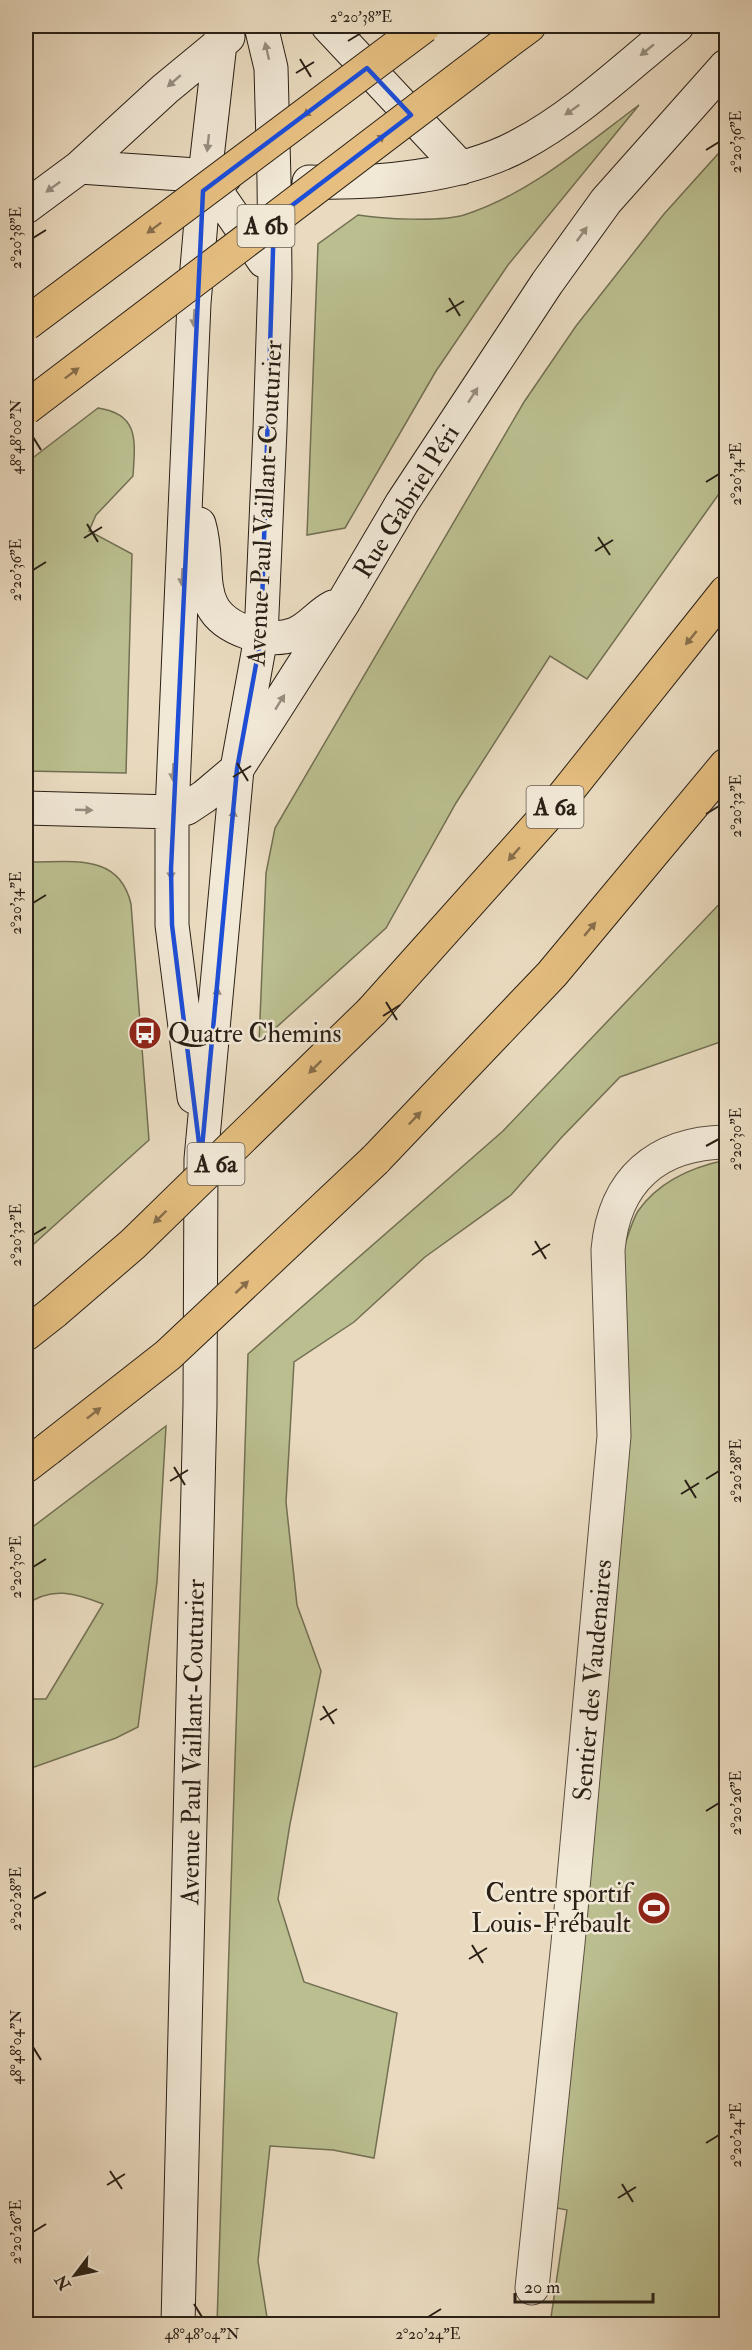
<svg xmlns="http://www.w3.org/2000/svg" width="752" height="2350" viewBox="0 0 752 2350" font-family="'IM FELL Double Pica',serif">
  <rect width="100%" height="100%" fill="#eadbc0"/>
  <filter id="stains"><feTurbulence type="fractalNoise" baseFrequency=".00333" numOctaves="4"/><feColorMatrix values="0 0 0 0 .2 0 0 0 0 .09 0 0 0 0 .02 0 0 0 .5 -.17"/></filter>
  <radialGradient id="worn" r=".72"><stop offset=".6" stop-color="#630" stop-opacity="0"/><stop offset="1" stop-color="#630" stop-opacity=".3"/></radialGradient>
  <!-- green -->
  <path fill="#bbbf90" stroke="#727053" stroke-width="1.5" d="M 639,105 L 508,265 L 436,371 L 345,528 L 307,535 L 318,244 L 358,215 C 382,219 441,222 464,215 C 530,194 584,146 639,105 Z
    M 726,145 L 726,484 L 587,679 L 550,656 L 456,803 L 386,928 L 259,1043 L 266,873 L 275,828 L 524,402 L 576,326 L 664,214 Z
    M 98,408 C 140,414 135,442 133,476 L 96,515 L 89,531 L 132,554 L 126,773 L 26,771 L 26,463 Z
    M 26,862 C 69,863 119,851 131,904 L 149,1140 L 26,1251 Z
    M 726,897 L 726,1040 L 620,1077 L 561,1138 L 511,1195 L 425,1257 L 354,1322 L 294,1362 L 286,1502 L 297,1605 L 321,1671 L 290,1824 L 278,1899 L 304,1982 L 397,2013 L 374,2158 L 333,2150 L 270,2146 L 258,2261 L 268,2324 L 217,2324 L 248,1354 L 503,1131 Z
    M 726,1160 L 726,2324 L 550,2324 L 567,2210 L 552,2207 L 624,1247 C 628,1236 632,1221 638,1211 C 659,1181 692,1167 726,1160 Z
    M 166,1426 L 157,1582 L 138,1727 L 116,1738 L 26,1770 L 26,1699 L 46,1699 L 103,1604 C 75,1593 51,1586 26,1605 L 26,1532 Z"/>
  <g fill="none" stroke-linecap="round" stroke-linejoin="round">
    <!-- minor casing -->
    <g stroke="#5a4f40" stroke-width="35">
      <path id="minor" d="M 532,2288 L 568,1943 L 614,1436 L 608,1250 C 614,1180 657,1143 726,1142"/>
    </g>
    <!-- secondary casing -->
    <g stroke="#2a2016" stroke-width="35">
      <path id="secondary" d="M 328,26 L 461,168
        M 80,167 L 225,177
        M 205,175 L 264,261
        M 309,182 C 376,184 461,177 520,145 C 577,115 627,66 677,26
        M 26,207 L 80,167 L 165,89 L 228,37
        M 199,524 C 213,572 189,613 249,633 C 264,638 280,640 295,634 C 310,628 319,614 333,607
        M 26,808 L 172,812 L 187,808 L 205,796 L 237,769 L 343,603 L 402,503 L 547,283 L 606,201 L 726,66
        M 194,1097 L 172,925 L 172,812 L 194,303 L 205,175 L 222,26
        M 178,2324 L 200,1405 L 201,1159 L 237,769 L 261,637 L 270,429 L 275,277 L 274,180 L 271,68 L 261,26"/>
    </g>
    <!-- motorway casing -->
    <g stroke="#2a2016" stroke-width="35">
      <path id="motorway" d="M 506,43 L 529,26
        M 372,1011 L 558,803 L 726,592
        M 375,1160 L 552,974 L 726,765
        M 26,1334 L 54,1312
        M 26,1466 L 48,1449"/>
    </g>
    <!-- minor -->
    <use href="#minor" stroke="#f1e8d6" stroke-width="33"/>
    <!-- secondary -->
    <use href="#secondary" stroke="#f1e8d6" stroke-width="33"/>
    <!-- motorway -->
    <use href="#motorway" stroke="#e5be80" stroke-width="33"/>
    <!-- motorway-bridge casing -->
    <g stroke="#2a2016" stroke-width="35" stroke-linecap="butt">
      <path id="motorway-bridge" d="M 26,324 L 424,26
        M 26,408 L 506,43
        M 54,1312 L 133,1244 L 372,1011
        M 48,1449 L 168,1355 L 375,1160"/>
    </g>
    <!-- motorway-bridge -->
    <use href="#motorway-bridge" stroke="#e5be80" stroke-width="33"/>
  </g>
  <!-- one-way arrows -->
  <defs><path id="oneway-solid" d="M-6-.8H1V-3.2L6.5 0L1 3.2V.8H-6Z" transform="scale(1.5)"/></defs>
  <g fill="#978e80">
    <use href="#oneway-solid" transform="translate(647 50) rotate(141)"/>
    <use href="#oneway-solid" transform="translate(267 51) rotate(-103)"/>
    <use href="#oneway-solid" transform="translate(174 81) rotate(139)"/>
    <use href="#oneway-solid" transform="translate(572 110) rotate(145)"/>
    <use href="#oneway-solid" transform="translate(208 143) rotate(96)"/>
    <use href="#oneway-solid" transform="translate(53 187) rotate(144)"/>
    <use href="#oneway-solid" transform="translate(582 234) rotate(-54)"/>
    <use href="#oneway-solid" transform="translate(194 318) rotate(93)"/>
    <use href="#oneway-solid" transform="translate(473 395) rotate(-57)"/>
    <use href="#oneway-solid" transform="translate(182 577) rotate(93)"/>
    <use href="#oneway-solid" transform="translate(280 702) rotate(-58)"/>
    <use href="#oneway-solid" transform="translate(173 772) rotate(93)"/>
    <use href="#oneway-solid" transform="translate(84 810) rotate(2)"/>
    <use href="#oneway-solid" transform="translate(233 818) rotate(-85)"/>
    <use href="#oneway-solid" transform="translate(171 871) rotate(90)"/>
    <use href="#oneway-solid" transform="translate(217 996) rotate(-85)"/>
  </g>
  <g fill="#886f4b">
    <use href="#oneway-solid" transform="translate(310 111) rotate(143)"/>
    <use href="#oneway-solid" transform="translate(378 140) rotate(-37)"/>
    <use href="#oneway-solid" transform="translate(154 228) rotate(143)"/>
    <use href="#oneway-solid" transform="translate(72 373) rotate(-37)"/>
    <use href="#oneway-solid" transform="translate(691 638) rotate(129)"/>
    <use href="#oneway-solid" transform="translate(514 854) rotate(131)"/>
    <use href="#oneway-solid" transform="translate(590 929) rotate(-50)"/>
    <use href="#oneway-solid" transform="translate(315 1067) rotate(135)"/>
    <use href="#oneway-solid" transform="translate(415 1118) rotate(-46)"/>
    <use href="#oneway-solid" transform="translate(160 1217) rotate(136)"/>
    <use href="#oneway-solid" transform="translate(242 1287) rotate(-43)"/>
    <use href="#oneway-solid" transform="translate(94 1413) rotate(-38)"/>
  </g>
  <!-- marked area -->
  <path fill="none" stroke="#1d4ed8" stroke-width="4.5" stroke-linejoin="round" d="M 367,68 L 411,115 L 274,219 L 261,637 L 237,769 L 201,1159 L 172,925 L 171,869 L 203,191 Z"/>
  <!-- ticks -->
  <path fill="none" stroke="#2a2016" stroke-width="2" d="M 348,41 L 361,33M 300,59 L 311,77M 296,73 L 314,62M 706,150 L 719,142M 33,238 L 46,230M 449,298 L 460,316M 446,312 L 464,301M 33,437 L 41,450M 706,482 L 719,474M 87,524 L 98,542M 598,537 L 610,555M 84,538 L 102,527M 595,551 L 613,540M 33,570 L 46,562M 237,763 L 248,781M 233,777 L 251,766M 706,814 L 719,806M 33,903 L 46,895M 386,1002 L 397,1020M 383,1016 L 400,1005M 706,1146 L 719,1139M 33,1235 L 46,1227M 535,1241 L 546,1259M 532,1255 L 550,1244M 174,1467 L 185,1485M 706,1479 L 719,1471M 685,1480 L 696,1498M 170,1481 L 188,1470M 681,1494 L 699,1483M 33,1567 L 46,1559M 323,1706 L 334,1724M 320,1720 L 337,1709M 706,1811 L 719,1803M 33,1899 L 46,1892M 472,1945 L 483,1963M 469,1959 L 487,1948M 33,2047 L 41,2060M 706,2143 L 719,2135M 110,2171 L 122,2189M 622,2184 L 633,2202M 107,2185 L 125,2174M 618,2198 L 636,2187M 33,2232 L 46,2224M 194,2304 L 202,2317M 428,2317 L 441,2309"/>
  <!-- icons -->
  <defs>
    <g id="bus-disc" transform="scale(1.725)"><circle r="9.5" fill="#8f2418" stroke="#f1e8d6"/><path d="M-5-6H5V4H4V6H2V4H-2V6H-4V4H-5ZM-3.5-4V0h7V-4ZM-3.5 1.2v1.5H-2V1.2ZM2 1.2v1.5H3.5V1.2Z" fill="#fff"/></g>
    <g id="stadium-disc" transform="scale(1.725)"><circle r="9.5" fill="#8f2418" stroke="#f1e8d6"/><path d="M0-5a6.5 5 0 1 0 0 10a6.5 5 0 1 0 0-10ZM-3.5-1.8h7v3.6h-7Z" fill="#fff"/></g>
  </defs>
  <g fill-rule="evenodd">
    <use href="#bus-disc" x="145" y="1033"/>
    <use href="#stadium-disc" x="654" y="1908"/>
  </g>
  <g text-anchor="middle" stroke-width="5" stroke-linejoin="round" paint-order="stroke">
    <!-- shield labels -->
    <g fill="#f1e8d6" stroke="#665c50" stroke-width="1.5">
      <rect x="237.5" y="205" width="57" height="42" rx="4.5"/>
      <rect x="526.5" y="786" width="57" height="42" rx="4.5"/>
      <rect x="187.5" y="1143" width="57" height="42" rx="4.5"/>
    </g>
    <g font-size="24" font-weight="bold" fill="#2a2016">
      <text x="266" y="234">A 6b</text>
      <text x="555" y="815">A 6a</text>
      <text x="216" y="1172">A 6a</text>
    </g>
    <!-- street labels -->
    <g font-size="26" fill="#2a2016" stroke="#f1e8d6">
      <text transform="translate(406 501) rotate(-58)" y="9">Rue Gabriel Péri</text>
      <text transform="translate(264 503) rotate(-87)" y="9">Avenue Paul Vaillant-Couturier</text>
      <text transform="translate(592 1680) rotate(-85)" y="9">Sentier des Vaudenaires</text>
      <text transform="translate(192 1742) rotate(-89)" y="9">Avenue Paul Vaillant-Couturier</text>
    </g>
    <!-- poi labels -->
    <g font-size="26" fill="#2a2016" stroke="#f1e8d6" text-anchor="start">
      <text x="168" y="1042">Quatre Chemins</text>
      <text x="631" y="1902" text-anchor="end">Centre sportif<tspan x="631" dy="30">Louis-Frébault</tspan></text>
    </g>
  </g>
  <!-- margin -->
  <rect width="752" height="2350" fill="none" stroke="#eadbc0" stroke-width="66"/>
  <!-- north arrow -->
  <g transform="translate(75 2275) rotate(238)" stroke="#f1e8d6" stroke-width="4.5" paint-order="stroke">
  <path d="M0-4.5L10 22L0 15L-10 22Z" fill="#2a2016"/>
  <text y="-9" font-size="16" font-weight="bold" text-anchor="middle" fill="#2a2016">N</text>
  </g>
  <!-- scale -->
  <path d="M515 2293v9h138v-9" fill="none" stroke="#2a2016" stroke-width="3"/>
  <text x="524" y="2293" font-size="18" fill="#2a2016" stroke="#f1e8d6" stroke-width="4.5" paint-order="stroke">20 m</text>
  <rect x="33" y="33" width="686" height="2284" fill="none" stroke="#2a2016" stroke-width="2"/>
  <g font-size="15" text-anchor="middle" fill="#2a2016">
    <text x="361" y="22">2°20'38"E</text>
    <text transform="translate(736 142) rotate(-90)" y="5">2°20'36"E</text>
    <text transform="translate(16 238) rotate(-90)" y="5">2°20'38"E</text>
    <text transform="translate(16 437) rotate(-90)" y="5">48°48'00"N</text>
    <text transform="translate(736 474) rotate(-90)" y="5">2°20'34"E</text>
    <text transform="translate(16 570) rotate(-90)" y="5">2°20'36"E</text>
    <text transform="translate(736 806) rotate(-90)" y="5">2°20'32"E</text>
    <text transform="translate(16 903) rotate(-90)" y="5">2°20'34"E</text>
    <text transform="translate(736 1139) rotate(-90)" y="5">2°20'30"E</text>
    <text transform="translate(16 1235) rotate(-90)" y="5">2°20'32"E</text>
    <text transform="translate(736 1471) rotate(-90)" y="5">2°20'28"E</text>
    <text transform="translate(16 1567) rotate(-90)" y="5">2°20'30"E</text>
    <text transform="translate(736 1803) rotate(-90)" y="5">2°20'26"E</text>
    <text transform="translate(16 1899) rotate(-90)" y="5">2°20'28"E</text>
    <text transform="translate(16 2047) rotate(-90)" y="5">48°48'04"N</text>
    <text transform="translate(736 2135) rotate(-90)" y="5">2°20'24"E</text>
    <text transform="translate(16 2232) rotate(-90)" y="5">2°20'26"E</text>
    <text x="202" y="2339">48°48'04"N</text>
    <text x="428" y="2339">2°20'24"E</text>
  </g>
  <rect width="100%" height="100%" filter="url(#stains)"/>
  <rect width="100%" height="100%" fill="url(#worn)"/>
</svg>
